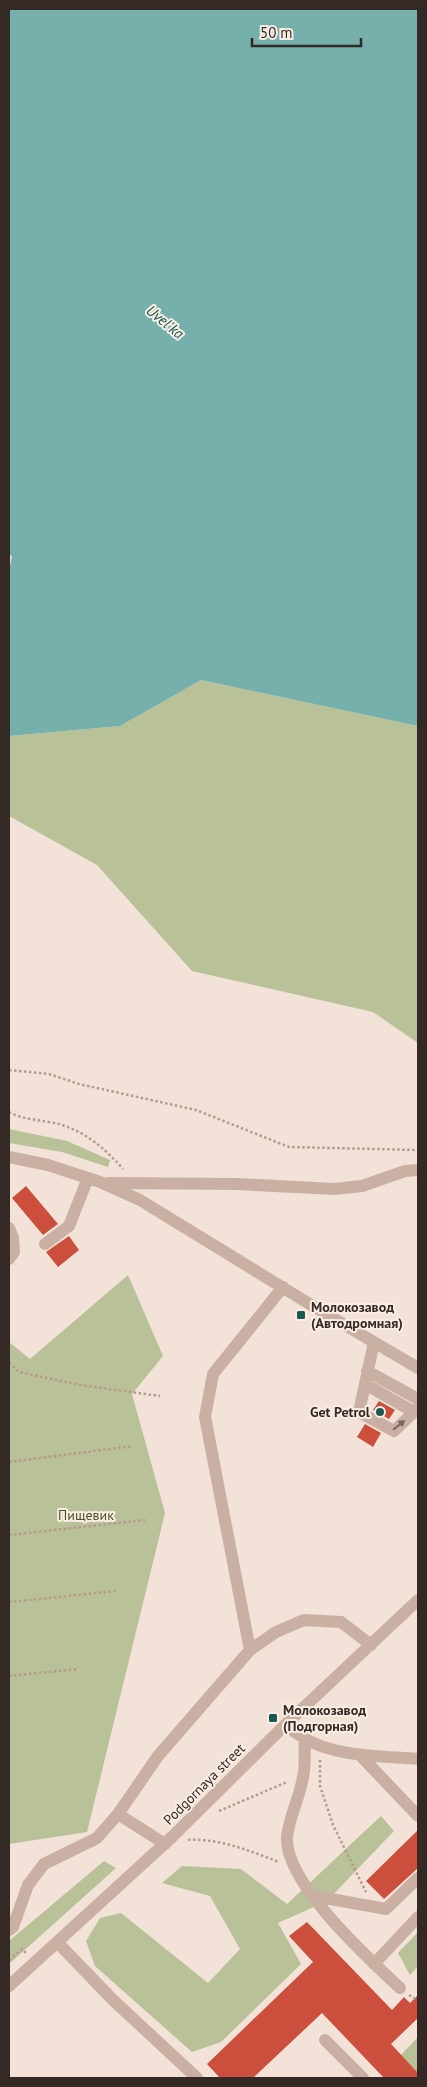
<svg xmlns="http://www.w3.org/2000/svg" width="427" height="2087" viewBox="0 0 427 2087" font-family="'PT Sans',sans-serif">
  <rect width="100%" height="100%" fill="#f2e2d7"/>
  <!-- green -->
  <path fill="#b8c197" d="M 201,680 L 418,726 L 418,1043 L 373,1012 L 192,971 L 97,865 L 9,816 L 9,736 L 120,726 Z
    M 9,1129 L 67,1141 L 110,1160 L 108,1167 L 62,1152 L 9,1143 Z
    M 128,1275 L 163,1356 L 132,1394 L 165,1513 L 87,1832 L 9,1844 L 9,1342 L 30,1359 Z
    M 381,1816 L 394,1831 L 327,1901 L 278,1923 L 301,1964 L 221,2042 L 192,2052 L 95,1966 L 86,1941 L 100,1918 L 121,1913 L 208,1983 L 240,1949 L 210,1896 L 162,1883 L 182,1866 L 241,1869 L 287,1904 Z
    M 104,1861 L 116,1868 L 9,1964 L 9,1941 Z
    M 418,1932 L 418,1966 L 410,1975 L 398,1953 Z
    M 418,2037 L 418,2073 L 401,2055 Z"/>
  <!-- water -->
  <path fill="#75b0ac" d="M 9,9 L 418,9 L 418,726 L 201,680 L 120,726 L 9,736 L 9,570 L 12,557 L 9,553 Z"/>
  <!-- building -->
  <path fill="#cc4e3c" d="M 26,1186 L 58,1224 L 43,1235 L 12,1198 Z
    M 69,1236 L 79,1250 L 58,1267 L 46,1252 Z
    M 379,1401 L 395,1410 L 389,1419 L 373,1410 Z
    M 365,1424 L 381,1433 L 373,1447 L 357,1437 Z
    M 418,1830 L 418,1868 L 384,1899 L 366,1881 Z
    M 307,1922 L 392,2010 L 404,1997 L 410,2003 L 418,1995 L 418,2018 L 391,2044 L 418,2073 L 418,2078 L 384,2078 L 322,2013 L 253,2078 L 220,2078 L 207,2064 L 313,1962 L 289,1936 Z"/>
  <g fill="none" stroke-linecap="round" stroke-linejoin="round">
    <!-- path -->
    <path stroke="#b69a8d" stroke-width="2.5" stroke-dasharray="2.5 2.5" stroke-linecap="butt" d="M 9,1070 L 49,1074 L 79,1084 L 196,1110 L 289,1147 L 418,1150
      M 9,1112 C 23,1120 43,1120 59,1124 C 84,1131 106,1149 123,1169
      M 9,1363 L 19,1372 L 80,1385 L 160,1396
      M 9,1462 L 133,1446
      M 9,1535 L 145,1520
      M 9,1602 L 116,1591
      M 9,1676 L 78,1669
      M 320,1760 L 320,1786 L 333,1825 L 366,1892
      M 219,1811 L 287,1782
      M 188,1840 C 219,1838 250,1851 279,1862
      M 9,1960 L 22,1949 L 27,1954
      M 409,1995 L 418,2001"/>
    <!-- minor -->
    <path stroke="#cab0a3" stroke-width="12" d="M 9,1157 L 48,1165 L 100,1182 L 140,1200 L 321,1311 L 418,1368
      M 109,1183 L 237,1184 L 334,1189 L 362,1186 L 405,1171 L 418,1170
      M 9,1228 L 13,1238 L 14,1252 L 9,1259
      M 45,1244 L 69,1226 L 88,1178
      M 374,1342 L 359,1412 L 394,1431 L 418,1408
      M 367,1371 L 418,1399
      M 365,1384 L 414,1412
      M 250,1650 L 205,1417 L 213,1374 L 283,1287
      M 285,1725 C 291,1729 297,1734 304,1738 C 334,1757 383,1756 418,1759
      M 305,1739 C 304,1751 306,1765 303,1777 C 300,1797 289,1817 287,1837 C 284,1882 368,1958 400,1988
      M 359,1754 L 418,1816
      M 118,1814 L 165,1844
      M 314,1896 L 386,1909 L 418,1878
      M 9,1930 L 13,1927 L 28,1885 L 44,1864 L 97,1838 L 118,1814 L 158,1756 L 250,1650 L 276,1632 L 304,1620 L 341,1622 L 371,1645
      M 57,1942 L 113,2000 L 197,2078
      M 374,1964 L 418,1917
      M 9,1986 L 172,1837 L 285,1725 L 418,1600
      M 325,2040 L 363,2078"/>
  </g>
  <!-- one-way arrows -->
  <defs><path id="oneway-solid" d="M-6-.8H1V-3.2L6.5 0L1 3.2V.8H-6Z" transform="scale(1.25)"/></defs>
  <use fill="#78665e" href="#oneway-solid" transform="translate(399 1425) rotate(-39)"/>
  <!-- markers -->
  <g fill="#195855" stroke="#faede4" stroke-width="2">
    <rect x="296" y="1310" width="10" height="10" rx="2.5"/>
    <circle cx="380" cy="1412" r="5"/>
    <rect x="268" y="1713" width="10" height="10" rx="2.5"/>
  </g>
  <g text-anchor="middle" stroke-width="4" stroke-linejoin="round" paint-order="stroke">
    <!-- poi labels -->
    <g font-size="14" font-weight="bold" fill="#352925" stroke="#faede4" text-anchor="start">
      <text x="311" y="1312">Молокозавод<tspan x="311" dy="16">(Автодромная)</tspan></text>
      <text x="370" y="1417" text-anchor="end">Get Petrol</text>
      <text x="283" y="1715">Молокозавод<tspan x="283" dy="16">(Подгорная)</tspan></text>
    </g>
    <!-- park labels -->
    <g font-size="14" fill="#495428" stroke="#faede4">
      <text x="86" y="1520">Пищевик</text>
    </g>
    <!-- street labels -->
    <g font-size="14" fill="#352925" stroke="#faede4">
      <text transform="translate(204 1784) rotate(-45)" y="5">Podgornaya street</text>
    </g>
    <!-- water labels -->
    <g font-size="15" font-style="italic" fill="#195855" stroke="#faede4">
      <text transform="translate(165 322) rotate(39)" y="5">Uvel'ka</text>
    </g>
  </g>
  <!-- border -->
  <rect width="427" height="2087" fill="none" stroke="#352925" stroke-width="20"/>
  <!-- scale -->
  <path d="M252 38v8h109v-8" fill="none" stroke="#352925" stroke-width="2.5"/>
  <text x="260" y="38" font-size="15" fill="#352925" stroke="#faede4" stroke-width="4" paint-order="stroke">50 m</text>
</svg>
